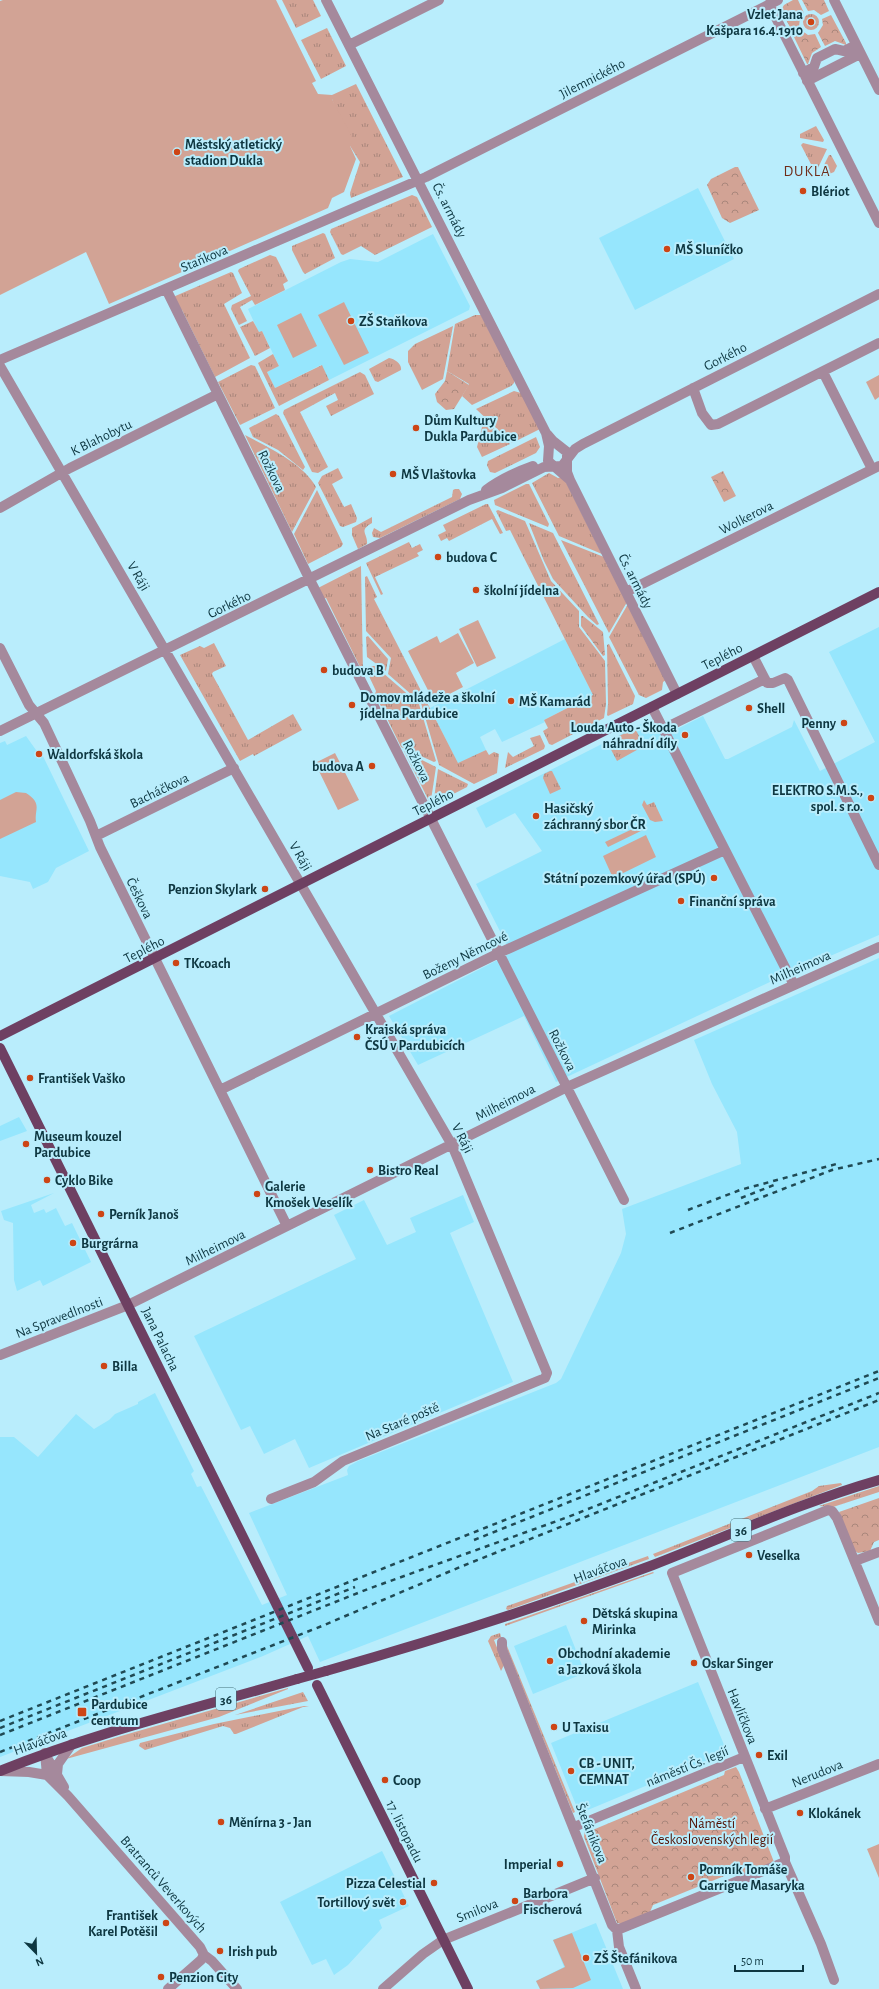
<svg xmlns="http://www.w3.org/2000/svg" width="879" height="1989" viewBox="0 0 879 1989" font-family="'Alegreya Sans',sans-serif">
  <defs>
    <pattern id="grass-tufts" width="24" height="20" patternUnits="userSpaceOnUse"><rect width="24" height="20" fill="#d2a395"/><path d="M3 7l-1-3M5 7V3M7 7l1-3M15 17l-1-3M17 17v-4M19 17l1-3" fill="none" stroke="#a9867b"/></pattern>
    <pattern id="park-crowns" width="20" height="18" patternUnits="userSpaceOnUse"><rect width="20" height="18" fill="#d2a395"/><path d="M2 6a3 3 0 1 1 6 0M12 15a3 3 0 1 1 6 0" fill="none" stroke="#a9867b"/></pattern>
  </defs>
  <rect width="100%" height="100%" fill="#b9edfc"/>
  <!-- built -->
  <path fill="#96e6fd" d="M 698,188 L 734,259 L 635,310 L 599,238 Z
    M 433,234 L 470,306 L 469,310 L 329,380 L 321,365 L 275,388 L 267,372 L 279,366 L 262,331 L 259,333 L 248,309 L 341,262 L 350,259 L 378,262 Z
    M 879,627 L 879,935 L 772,981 L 556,1082 L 524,1016 L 418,1065 L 389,1016 L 511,953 L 476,884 L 542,851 L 515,813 L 486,828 L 476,808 L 649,720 L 673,731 L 703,716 L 725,759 L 728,759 L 792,727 L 794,720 L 820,771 L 875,742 L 829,652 Z
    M 565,639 L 593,695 L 544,720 L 545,722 L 502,742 L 495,729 L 480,737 L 486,750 L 458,764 L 430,708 Z
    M 26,736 L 36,750 L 40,750 L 89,851 L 56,868 L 48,882 L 33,889 L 30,882 L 0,876 L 0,743 L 5,741 L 7,745 Z
    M 879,958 L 879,1447 L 320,1662 L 308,1636 L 263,1656 L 0,1757 L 0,1437 L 14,1437 L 38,1457 L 76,1414 L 94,1429 L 109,1420 L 115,1414 L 138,1404 L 138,1402 L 155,1393 L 194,1471 L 191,1474 L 197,1487 L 201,1486 L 262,1605 L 287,1595 L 249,1513 L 348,1475 L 347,1470 L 349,1466 L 358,1461 L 556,1383 L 561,1379 L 621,1253 L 626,1234 L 622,1209 L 741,1164 L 737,1132 L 712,1084 L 694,1040 Z
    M 19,1117 L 27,1131 L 0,1141 L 0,1126 Z
    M 54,1193 L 31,1205 L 34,1213 L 44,1209 L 46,1213 L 56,1208 L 65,1226 L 72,1223 L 91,1262 L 43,1286 L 40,1280 L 17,1291 L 14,1280 L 13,1223 L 4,1220 L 1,1211 Z
    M 463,1195 L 474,1222 L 450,1233 L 513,1382 L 309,1468 L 295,1439 L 264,1454 L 250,1426 L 241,1430 L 194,1336 L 356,1259 L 334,1215 L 364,1200 L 387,1245 L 416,1232 L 410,1218 Z
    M 566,1625 L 585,1673 L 533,1694 L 514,1646 Z
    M 698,1682 L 727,1752 L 583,1812 L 578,1810 L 551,1743 Z
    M 382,1851 L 409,1906 L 379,1920 L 382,1928 L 348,1965 L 334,1975 L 326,1959 L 312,1965 L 280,1902 Z
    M 596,1923 L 623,1989 L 540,1989 L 536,1981 L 564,1967 L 553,1940 Z"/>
  <!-- grass -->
  <path fill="url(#grass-tufts)" d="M 282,0 L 313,0 L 321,16 L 296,28 Z
    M803 22a8 8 0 1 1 16 0a8 8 0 1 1-16 0Z
    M 327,28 L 346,66 L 321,79 L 301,40 Z
    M 356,84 L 403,177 L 351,198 L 350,193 L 360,162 L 350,146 L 332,99 L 332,95 Z
    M 816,126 L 824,140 L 823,142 L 800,138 L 800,134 Z
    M 803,143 L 827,149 L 817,170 L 814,170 L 801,145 Z
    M 829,155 L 831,155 L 837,166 L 834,172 L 820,178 L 819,175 Z
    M 412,195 L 417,197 L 432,227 L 375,255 L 361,246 L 343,255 L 341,254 L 330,232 L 331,229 Z
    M 323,233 L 325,234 L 335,258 L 305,274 L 303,272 L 292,250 L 292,246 Z
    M 270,255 L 276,257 L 288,281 L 283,284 L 285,290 L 255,305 L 252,300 L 240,307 L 247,321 L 239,325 L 231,309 L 232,305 L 251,296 L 238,271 L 239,269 Z
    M 231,272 L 233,273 L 242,293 L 224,304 L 250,358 L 215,377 L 182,310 L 179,309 L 173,297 Z
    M 475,315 L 481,315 L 514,379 L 514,383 L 511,386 L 472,405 L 462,396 L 469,384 L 447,371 L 455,324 Z
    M 253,321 L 259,332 L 262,331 L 270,348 L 255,356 L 240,327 Z
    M 453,326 L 443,379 L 422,390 L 408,362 L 408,351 L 415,344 Z
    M 273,354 L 279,366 L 267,372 L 275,388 L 322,365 L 329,380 L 279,406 L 258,363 Z
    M 389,358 C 395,359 402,364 401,370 L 378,382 L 375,381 L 369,369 Z
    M 251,365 L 255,366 L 275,408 L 240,425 L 218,382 Z
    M 360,372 L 365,375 L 374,394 L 331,416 L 326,406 L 338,400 L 335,393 L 300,412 L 328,467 L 318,473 L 312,472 L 283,413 L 284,410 Z
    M 514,391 L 521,393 L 540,429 L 512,443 L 476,409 Z
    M 276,414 L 279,416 L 305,467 L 303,470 L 278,450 L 253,437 L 249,428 Z
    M 484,419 L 510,444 L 482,457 L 477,447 Z
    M 245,435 C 268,447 304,464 316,487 L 292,532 Z
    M 536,437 L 540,447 L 536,453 L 495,473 L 490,472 L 487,465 L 488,461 Z
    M 338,468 L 343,478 L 332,484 L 344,507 L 351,504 L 357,518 L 356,522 L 343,527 L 340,526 L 318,483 L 322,476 Z
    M 549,473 L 558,478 L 562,477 L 565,480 L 602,554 L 559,536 L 532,483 Z
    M 526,484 L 529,484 L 549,524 L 548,527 L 495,505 L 494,500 Z
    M 455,489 L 459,489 L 462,494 L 460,499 L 380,538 L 373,537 L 372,533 L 374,528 L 381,532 L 452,497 L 453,490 Z
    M 317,490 L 343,544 L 341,547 L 308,564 L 294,534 Z
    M 486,504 L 488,504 L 503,533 L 500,534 L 492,519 L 449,541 L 447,538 L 441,541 L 438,535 L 446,531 L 443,525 Z
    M 498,510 L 525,521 L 551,581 L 579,611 L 579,627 L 605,661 L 606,704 L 604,718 L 552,745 L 549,744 L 543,731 L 548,728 L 544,720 L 593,695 L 510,530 L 506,531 L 496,511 Z
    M 372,517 L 372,523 C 358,531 368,533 367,544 L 358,549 L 352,535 L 352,528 Z
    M 529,523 L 553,533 L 599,624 L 597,625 L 588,617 L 553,579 L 544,561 Z
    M 561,540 L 604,557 L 627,602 L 609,633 Z
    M 409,542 L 412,548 L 420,544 L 423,550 L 417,553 L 419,556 L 375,577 L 383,594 L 381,595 L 366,563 Z
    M 361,566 L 361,567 L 363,673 L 326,598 L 323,599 L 318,588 Z
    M 367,576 L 377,597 L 374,599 L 458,763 L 486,750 L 489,755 L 494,752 L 499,754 L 497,773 L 474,784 L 439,765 L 421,703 L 388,674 L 391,658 L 366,631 L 365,577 Z
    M 628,604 L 666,680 L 663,682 L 662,690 L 646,698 L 639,695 L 609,637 Z
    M 368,636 L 388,659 L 386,671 L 367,657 L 366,637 Z
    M 214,643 L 226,666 L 213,672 L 212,674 L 248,740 L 293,714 L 302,730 L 254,756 L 253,754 L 240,761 L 180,655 L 200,646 L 204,648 Z
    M 609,644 L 635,696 L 633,704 L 608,716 L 607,715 L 608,704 L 607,645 Z
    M 369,666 L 375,666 L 419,704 L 436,761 L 434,762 L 401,747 L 375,694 L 376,691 L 367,672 Z
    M 635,728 L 644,746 L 617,761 L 607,742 Z
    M 540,735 L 545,746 L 544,749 L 505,768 L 508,752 L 513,757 L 534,746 L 530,738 Z
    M 404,751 L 436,767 L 431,800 L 434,804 L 431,805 Z
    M 438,769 L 468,784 L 467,787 L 436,803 L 434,799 Z
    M 550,771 L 552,771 L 561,789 L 550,794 L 543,778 L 544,774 Z
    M 644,800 L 647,805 L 654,802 L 663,821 L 655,822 L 650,820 L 642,805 Z
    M 841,1483 L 842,1485 L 655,1557 L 653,1554 L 812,1491 L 819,1486 Z
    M 879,1486 L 879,1492 L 833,1507 L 819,1506 Z
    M 648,1556 L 649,1559 L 508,1610 L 506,1609 L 507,1606 Z
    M 653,1572 L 654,1573 L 505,1626 L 505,1624 Z
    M 500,1633 L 501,1637 L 494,1640 L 504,1665 L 501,1671 L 488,1641 L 491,1636 Z
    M 507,1646 L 575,1812 L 573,1813 L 507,1649 Z
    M 288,1688 L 288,1689 L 219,1717 L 66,1759 L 82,1748 L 121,1736 Z
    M 303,1692 L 308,1701 L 235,1715 Z
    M 304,1706 L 309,1707 L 303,1707 L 236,1734 L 234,1734 L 230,1728 L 223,1726 L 145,1750 L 139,1746 L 140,1743 L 214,1724 Z"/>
  <!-- park -->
  <path fill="url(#park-crowns)" d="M 793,0 L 798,0 L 804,13 L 800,17 L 799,27 L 792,31 L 781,10 L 784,5 Z
    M 802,0 L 824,0 L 829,11 L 821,15 L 814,10 L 808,11 Z
    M 831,15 L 846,43 L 846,45 L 835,41 L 825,46 L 818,33 L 823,25 L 822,19 Z
    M 801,30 L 808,35 L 815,34 L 821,47 L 812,53 L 808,64 L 807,64 L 793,35 Z
    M 735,167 L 738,167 L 759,210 L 730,223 L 722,218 L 707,185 L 711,179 Z
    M 447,371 L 469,385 L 454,409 L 446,410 L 437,402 L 435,394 L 445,381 Z
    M 723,471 L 736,496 L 724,502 L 711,477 Z
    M 581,616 L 583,616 L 603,632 L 605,655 L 603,656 L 581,626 Z
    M 879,1498 L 879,1540 L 874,1542 L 870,1551 L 858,1553 L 855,1551 L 839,1512 Z
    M 736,1767 L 739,1772 L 774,1862 L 745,1874 L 739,1870 L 653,1905 L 650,1912 L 622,1924 L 617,1923 L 584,1837 L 585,1828 L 592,1825 L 592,1829 L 595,1829 L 724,1775 L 725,1771 Z"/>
  <!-- pitch -->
  <path fill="#d2a395" d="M 3,0 L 276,0 L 316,81 L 312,83 L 318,94 L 332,95 L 332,99 L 353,139 L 350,146 L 356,159 L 344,192 L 332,198 L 328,208 L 109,304 L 86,252 L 0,295 L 0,1 Z
    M 344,302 L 369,353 L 344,365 L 318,315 Z
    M 301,313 L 317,346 L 293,358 L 277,325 Z
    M 879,375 L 879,397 L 875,400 L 866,382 Z
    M 478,620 L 496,658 L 477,667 L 459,629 Z
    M 458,633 L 474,663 L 456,673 L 463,687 L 434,702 L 408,651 L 437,636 L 440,643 Z
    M 335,753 L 359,800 L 338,810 L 315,763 Z
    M 16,792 L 26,793 C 43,804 34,809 36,822 L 0,839 L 0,800 Z
    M 643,824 L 645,829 L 608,847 L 605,842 Z
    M 646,835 L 656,857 L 613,878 L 603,856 Z
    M 879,1844 L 879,1878 L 867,1849 Z
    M 572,1933 L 591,1980 L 573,1988 L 540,1989 L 536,1981 L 565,1967 L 553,1940 Z"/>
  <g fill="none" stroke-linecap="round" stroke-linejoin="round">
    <!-- minor -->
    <path stroke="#a5899c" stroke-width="10" d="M 326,0 L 546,433 L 549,446 L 548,461 L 570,480
      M 834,0 L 879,90
      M 769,4 L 879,223
      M 349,45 L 439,0
      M 803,73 L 814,67 L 817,58 L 835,49 L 844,51 L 856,45
      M 807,81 L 860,54
      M 166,289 L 310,580 L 624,1200
      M 0,360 L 426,177 L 778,0
      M 0,366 L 452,1145 L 547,1373 L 545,1378 L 343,1461 L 314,1482 L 271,1499
      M 823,372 L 872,469
      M 693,388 L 702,413 L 711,425 L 718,424 L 879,343
      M 547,434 L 553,441 L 567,452 L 567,472 L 570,480 L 677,694
      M 486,490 C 501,479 516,472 533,466
      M 0,508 L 70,468 L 218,394
      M 626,592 L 879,466
      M 0,648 L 29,705 L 44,723 L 90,821 L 100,847 L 287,1226
      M 753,656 L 767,683 L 773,683 L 785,678 L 788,680 L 879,865
      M 652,707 L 794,985
      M 663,729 L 765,679
      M 0,731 L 469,500 L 502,488 L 544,467 L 562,466 L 575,449 L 583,444 L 879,294
      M 96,836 L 234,768
      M 220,1090 L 499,953 L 725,850
      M 0,1355 L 128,1305 L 567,1087 L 879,947
      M 855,1561 L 879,1552
      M 502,1642 L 502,1649 L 612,1925 L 617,1930 L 619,1947 L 636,1989
      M 45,1753 L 47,1775 L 68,1796 L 200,1947 L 204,1955 L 212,1961 L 237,1989
      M 46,1756 L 64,1787
      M 0,1771 L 29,1772 L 47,1775
      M 57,1774 L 58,1764 L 72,1744
      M 765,1809 L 879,1764
      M 574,1827 L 744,1757
      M 617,1930 L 785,1862
      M 834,1980 L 821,1944 L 785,1862 L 785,1857 L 672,1573 L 828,1510 L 832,1511 L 837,1518 L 879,1621
      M 168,1989 L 201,1960 L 204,1955
      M 383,1989 L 423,1954 L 443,1940 L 595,1878"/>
    <!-- major -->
    <path stroke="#6e4062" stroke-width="10" d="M 0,1036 L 879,592
      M 0,1048 L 308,1668
      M 326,1671 C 436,1640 546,1605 653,1565 C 728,1536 802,1502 879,1480
      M 317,1685 L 468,1989
      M 0,1771 C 96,1732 197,1708 297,1679"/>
    <!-- rail -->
    <path stroke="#204a54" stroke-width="2.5" stroke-dasharray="5 5" stroke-linecap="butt" d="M 741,1198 L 774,1185
      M 688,1210 L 740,1190 L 840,1163
      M 670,1233 L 832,1170 L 879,1159
      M 474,1540 L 879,1378
      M 0,1721 L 879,1371
      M 0,1728 L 355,1587
      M 0,1735 L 368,1589 L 568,1517 L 879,1393
      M 0,1752 L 322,1626 L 460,1567 L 879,1400"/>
    <!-- major-bridge -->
    <path stroke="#6e4062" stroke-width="10" d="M 297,1679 L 326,1671"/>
  </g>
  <!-- markers -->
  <g fill="#cd4515" stroke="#b9edfc" stroke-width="1.5">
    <circle cx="811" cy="22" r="4"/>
    <circle cx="177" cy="152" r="4"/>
    <circle cx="803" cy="191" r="4"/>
    <circle cx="667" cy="249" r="4"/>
    <circle cx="351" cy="321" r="4"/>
    <circle cx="416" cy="428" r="4"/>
    <circle cx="393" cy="474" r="4"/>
    <circle cx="438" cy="557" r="4"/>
    <circle cx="476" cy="590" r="4"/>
    <circle cx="324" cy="670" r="4"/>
    <circle cx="511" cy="701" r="4"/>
    <circle cx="352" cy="705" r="4"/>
    <circle cx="749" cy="708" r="4"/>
    <circle cx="844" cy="723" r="4"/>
    <circle cx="685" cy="735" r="4"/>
    <circle cx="39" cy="754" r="4"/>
    <circle cx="372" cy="766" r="4"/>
    <circle cx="871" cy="798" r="4"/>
    <circle cx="536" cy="816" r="4"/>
    <circle cx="714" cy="878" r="4"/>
    <circle cx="265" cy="889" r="4"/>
    <circle cx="681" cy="901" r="4"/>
    <circle cx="176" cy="963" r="4"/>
    <circle cx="357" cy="1037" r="4"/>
    <circle cx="30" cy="1078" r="4"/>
    <circle cx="26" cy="1144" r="4"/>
    <circle cx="370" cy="1170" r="4"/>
    <circle cx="47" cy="1180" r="4"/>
    <circle cx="257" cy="1194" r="4"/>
    <circle cx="101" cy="1214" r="4"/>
    <circle cx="73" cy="1243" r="4"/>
    <circle cx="104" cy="1366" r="4"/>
    <circle cx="749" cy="1555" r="4"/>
    <circle cx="584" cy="1621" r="4"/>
    <circle cx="550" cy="1661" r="4"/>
    <circle cx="694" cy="1663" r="4"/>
    <rect x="77" y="1707" width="10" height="10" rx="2"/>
    <circle cx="554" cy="1727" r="4"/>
    <circle cx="759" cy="1755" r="4"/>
    <circle cx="571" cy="1771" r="4"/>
    <circle cx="385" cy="1780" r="4"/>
    <circle cx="800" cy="1813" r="4"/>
    <circle cx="221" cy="1822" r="4"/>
    <circle cx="560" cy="1864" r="4"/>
    <circle cx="691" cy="1877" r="4"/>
    <circle cx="434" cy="1883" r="4"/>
    <circle cx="515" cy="1901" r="4"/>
    <circle cx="403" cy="1902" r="4"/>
    <circle cx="166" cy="1923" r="4"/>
    <circle cx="220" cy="1951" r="4"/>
    <circle cx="586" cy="1958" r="4"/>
    <circle cx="161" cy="1977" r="4"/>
  </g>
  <g text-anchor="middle" stroke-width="4" stroke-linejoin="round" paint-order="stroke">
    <!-- shield labels -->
    <g fill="#b9edfc" stroke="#416e79" stroke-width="1">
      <rect x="731" y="1519" width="20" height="22" rx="3"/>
      <rect x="216" y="1688" width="20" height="22" rx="3"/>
    </g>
    <g font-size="13" font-weight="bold" fill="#0e3741">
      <text x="741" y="1535">36</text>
      <text x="226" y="1704">36</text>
    </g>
    <!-- poi labels -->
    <g font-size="14" font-weight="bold" fill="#0e3741" stroke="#b9edfc" text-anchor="start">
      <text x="803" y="19" text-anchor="end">Vzlet Jana<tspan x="803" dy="16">Kašpara 16.4.1910</tspan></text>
      <text x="185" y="149">Městský atletický<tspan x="185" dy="16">stadion Dukla</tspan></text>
      <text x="811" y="196">Blériot</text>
      <text x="675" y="254">MŠ Sluníčko</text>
      <text x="359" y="326">ZŠ Staňkova</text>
      <text x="424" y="425">Dům Kultury<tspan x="424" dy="16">Dukla Pardubice</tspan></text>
      <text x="401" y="479">MŠ Vlaštovka</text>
      <text x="446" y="562">budova C</text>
      <text x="484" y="595">školní jídelna</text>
      <text x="332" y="675">budova B</text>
      <text x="360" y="702">Domov mládeže a školní<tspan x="360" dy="16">jídelna Pardubice</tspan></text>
      <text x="519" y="706">MŠ Kamarád</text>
      <text x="757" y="713">Shell</text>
      <text x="836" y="728" text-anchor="end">Penny</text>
      <text x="677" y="732" text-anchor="end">Louda Auto - Škoda<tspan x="677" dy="16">náhradní díly</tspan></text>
      <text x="47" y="759">Waldorfská škola</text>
      <text x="364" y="771" text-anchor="end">budova A</text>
      <text x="863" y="795" text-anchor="end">ELEKTRO S.M.S.,<tspan x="863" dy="16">spol. s r.o.</tspan></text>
      <text x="544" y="813">Hasičský<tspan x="544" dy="16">záchranný sbor ČR</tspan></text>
      <text x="706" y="883" text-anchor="end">Státní pozemkový úřad (SPÚ)</text>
      <text x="257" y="894" text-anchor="end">Penzion Skylark</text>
      <text x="689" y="906">Finanční správa</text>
      <text x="184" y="968">TKcoach</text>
      <text x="365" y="1034">Krajská správa<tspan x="365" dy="16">ČSÚ v Pardubicích</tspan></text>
      <text x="38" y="1083">František Vaško</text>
      <text x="34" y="1141">Museum kouzel<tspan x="34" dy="16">Pardubice</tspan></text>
      <text x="378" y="1175">Bistro Real</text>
      <text x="55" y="1185">Cyklo Bike</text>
      <text x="265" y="1191">Galerie<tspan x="265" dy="16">Kmošek Veselík</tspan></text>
      <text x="109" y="1219">Perník Janoš</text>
      <text x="81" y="1248">Burgrárna</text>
      <text x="112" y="1371">Billa</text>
      <text x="757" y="1560">Veselka</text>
      <text x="592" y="1618">Dětská skupina<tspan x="592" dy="16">Mirinka</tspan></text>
      <text x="558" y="1658">Obchodní akademie<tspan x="558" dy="16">a Jazková škola</tspan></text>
      <text x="702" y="1668">Oskar Singer</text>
      <text x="91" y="1709">Pardubice<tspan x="91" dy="16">centrum</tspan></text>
      <text x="562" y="1732">U Taxisu</text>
      <text x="767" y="1760">Exil</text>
      <text x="579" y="1768">CB - UNIT,<tspan x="579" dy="16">CEMNAT</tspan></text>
      <text x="393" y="1785">Coop</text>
      <text x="808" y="1818">Klokánek</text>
      <text x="229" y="1827">Měnírna 3 - Jan</text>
      <text x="552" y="1869" text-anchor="end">Imperial</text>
      <text x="699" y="1874">Pomník Tomáše<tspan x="699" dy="16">Garrigue Masaryka</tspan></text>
      <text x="426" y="1888" text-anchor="end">Pizza Celestial</text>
      <text x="523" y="1898">Barbora<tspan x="523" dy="16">Fischerová</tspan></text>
      <text x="395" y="1907" text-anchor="end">Tortillový svět</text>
      <text x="158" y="1920" text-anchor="end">František<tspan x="158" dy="16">Karel Potěšil</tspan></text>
      <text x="228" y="1956">Irish pub</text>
      <text x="594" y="1963">ZŠ Štefánikova</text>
      <text x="169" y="1982">Penzion City</text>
    </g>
    <!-- street labels -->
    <g font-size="14" fill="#0e3741" stroke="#b9edfc">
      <text transform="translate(592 78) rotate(-27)" y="5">Jilemnického</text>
      <text transform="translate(450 210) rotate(63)" y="5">Čs. armády</text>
      <text transform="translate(204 258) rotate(-23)" y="5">Staňkova</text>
      <text transform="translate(725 356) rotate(-27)" y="5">Gorkého</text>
      <text transform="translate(101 437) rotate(-26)" y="5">K Blahobytu</text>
      <text transform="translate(272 471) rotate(64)" y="5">Rožkova</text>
      <text transform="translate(746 517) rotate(-27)" y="5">Wolkerova</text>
      <text transform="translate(139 576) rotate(60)" y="5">V Ráji</text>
      <text transform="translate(636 581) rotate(63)" y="5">Čs. armády</text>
      <text transform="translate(229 604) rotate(-26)" y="5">Gorkého</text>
      <text transform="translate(722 656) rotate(-27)" y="5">Teplého</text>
      <text transform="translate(417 761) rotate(63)" y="5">Rožkova</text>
      <text transform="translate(159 790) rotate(-26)" y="5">Bacháčkova</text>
      <text transform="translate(433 802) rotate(-27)" y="5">Teplého</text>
      <text transform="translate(301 856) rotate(60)" y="5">V Ráji</text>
      <text transform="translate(140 898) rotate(64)" y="5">Češkova</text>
      <text transform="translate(144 949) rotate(-27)" y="5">Teplého</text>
      <text transform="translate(465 955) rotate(-26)" y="5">Boženy Němcové</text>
      <text transform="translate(800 967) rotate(-24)" y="5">Milheimova</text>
      <text transform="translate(563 1050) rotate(63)" y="5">Rožkova</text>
      <text transform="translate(505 1102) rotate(-27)" y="5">Milheimova</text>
      <text transform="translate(463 1138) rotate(63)" y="5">V Ráji</text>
      <text transform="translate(215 1247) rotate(-26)" y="5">Milheimova</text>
      <text transform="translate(59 1317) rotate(-21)" y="5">Na Spravedlnosti</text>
      <text transform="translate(161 1339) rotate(64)" y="5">Jana Palacha</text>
      <text transform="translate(402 1421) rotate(-23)" y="5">Na Staré poště</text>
      <text transform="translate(600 1569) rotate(-20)" y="5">Hlaváčova</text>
      <text transform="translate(743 1716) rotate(68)" y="5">Havlíčkova</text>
      <text transform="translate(40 1741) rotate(-20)" y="5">Hlaváčova</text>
      <text transform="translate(687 1766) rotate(-22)" y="5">náměstí Čs. legií</text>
      <text transform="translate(817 1773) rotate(-22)" y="5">Nerudova</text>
      <text transform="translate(405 1831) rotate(64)" y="5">17. listopadu</text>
      <text transform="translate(592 1833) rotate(68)" y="5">Štefánikova</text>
      <text transform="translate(164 1884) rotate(49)" y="5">Bratranců Veverkových</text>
      <text transform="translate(477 1910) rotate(-22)" y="5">Smilova</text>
    </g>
    <!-- park labels -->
    <g font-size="14" fill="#510f00" stroke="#b9edfc">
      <text x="712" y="1828">Náměstí<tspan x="712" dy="16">Československých legií</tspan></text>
    </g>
    <!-- neighbourhood labels -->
    <g font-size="15" letter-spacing="1" fill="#6f2c18" stroke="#b9edfc">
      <text x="807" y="176">DUKLA</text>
    </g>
  </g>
  <!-- north arrow -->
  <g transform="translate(36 1953) rotate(157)" stroke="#b9edfc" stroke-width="3" paint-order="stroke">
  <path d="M0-3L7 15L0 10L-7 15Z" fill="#0e3741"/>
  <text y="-6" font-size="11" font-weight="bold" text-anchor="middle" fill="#0e3741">N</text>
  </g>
  <!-- scale -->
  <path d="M735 1965v6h68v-6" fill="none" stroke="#0e3741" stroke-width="2"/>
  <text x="741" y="1965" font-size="12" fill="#0e3741" stroke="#b9edfc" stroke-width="3" paint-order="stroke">50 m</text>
</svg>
